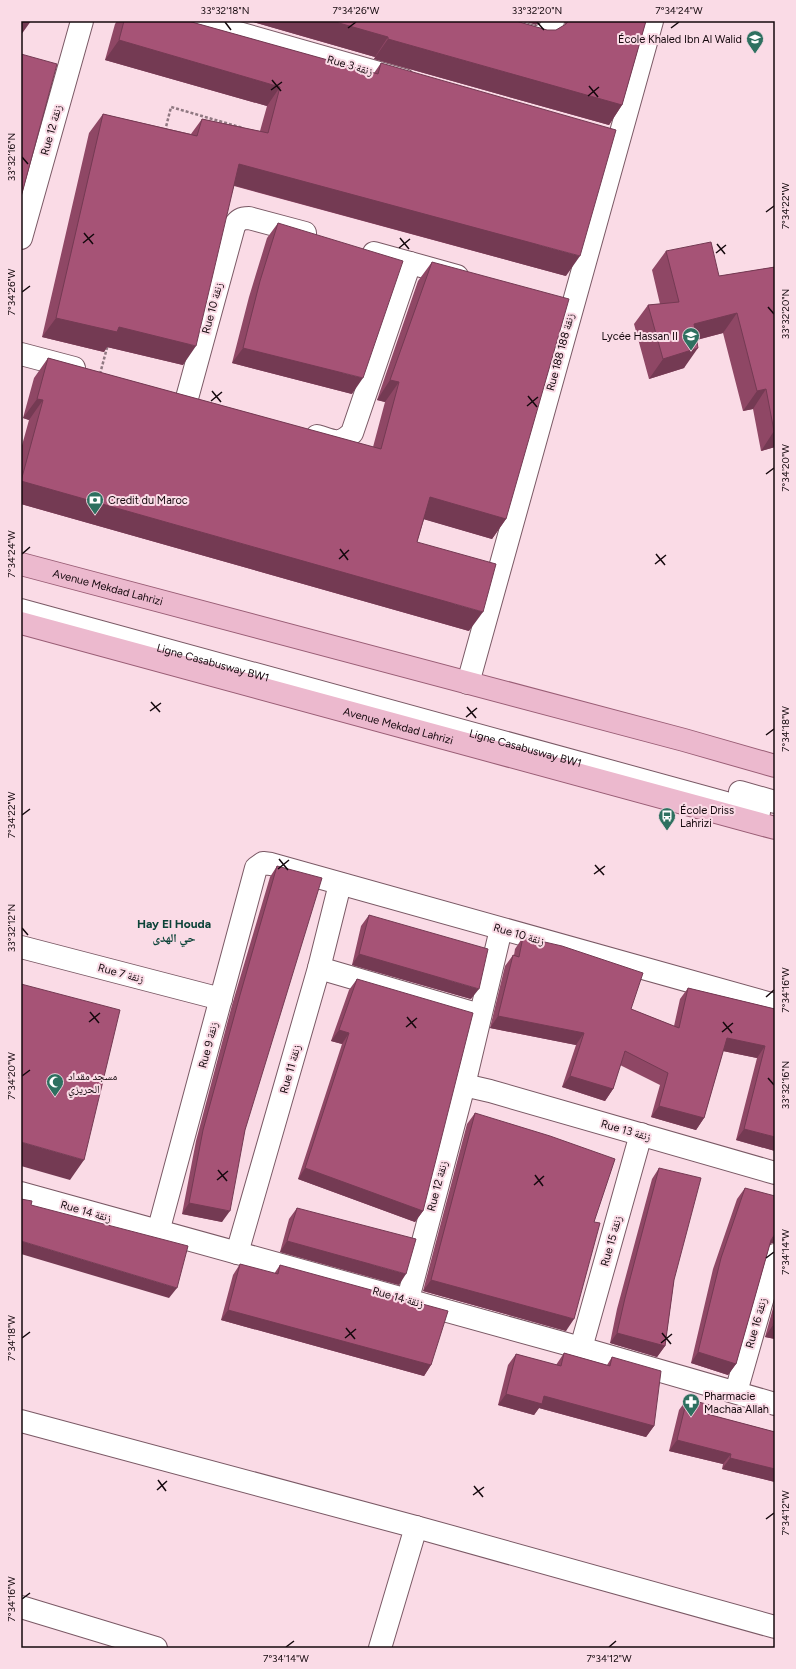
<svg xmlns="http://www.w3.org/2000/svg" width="796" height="1669" viewBox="0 0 796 1669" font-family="Figtree,'Noto Naskh Arabic',sans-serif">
  <rect width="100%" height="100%" fill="#fadbe6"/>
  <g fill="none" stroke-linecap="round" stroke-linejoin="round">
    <!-- minor casing -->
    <g stroke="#7a5965" stroke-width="24">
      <g id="minor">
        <path d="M 196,21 L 404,80"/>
        <path d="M 480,21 L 537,38 C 546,34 551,31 553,21"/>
        <path d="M 21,238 L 82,21"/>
        <path d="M 374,253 L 457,276"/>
        <path d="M 21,354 L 74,368"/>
        <path d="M 187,398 L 234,226 C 238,220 241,218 249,218 L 305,233"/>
        <path d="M 317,436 C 334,441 338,446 352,433 L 410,263"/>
        <path id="s1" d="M 21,610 L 759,812"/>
        <path d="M 468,683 L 652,21"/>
        <path d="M 740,792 L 775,802"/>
        <path d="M 21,947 L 221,999"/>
        <path d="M 319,968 L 480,1015"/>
        <path d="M 464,1085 L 501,929"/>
        <path d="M 21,1193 L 581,1348 L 775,1404"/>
        <path d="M 158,1232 L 256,868 L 263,863 L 271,864 L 775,1005"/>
        <path d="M 237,1253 L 319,968 L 340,884"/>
        <path d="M 408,1299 L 464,1085 L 490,1091 L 775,1173"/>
        <path d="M 581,1348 L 641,1134"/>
        <path d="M 736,1392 L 775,1255"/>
        <path d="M 21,1421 L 416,1527 L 775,1627"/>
        <path d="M 21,1607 L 156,1648"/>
        <path d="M 380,1648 L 416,1527"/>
      </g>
    </g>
    <!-- major casing -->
    <g stroke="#995d75" stroke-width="24">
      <g id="major">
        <path id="s2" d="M 21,564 L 684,740 L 775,766"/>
        <path id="s3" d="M 21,623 L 775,828"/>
      </g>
    </g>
    <!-- path -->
    <path stroke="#8f7881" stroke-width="2.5" stroke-dasharray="3 2" stroke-linecap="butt" d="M 165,131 L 171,107 L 243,128
      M 100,374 L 108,344"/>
    <!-- minor -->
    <use href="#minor" stroke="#fff" stroke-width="22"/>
    <!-- major -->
    <use href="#major" stroke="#ecb9ce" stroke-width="22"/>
  </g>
  <!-- wall -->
  <path fill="#8f4765" d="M 117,21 L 188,21 L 374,73 L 381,63 L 566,276 L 234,186 L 183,365 L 107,347 L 104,352 L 42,337 L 89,133 L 103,114 L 191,134 L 202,119 L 260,131 L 267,106 L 105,60 L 115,24 Z
    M 250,21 L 516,21 L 547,30 L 556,30 L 565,25 L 565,21 L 646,21 L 622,105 L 609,125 L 374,59 L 375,57 Z
    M 278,223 L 352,394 L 232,363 L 249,297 L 267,238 Z
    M 666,251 L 719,276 L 775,267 L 775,447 L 761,451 L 753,409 L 743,411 L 723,333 L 697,340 L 684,368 L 649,379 L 634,324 L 648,305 L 660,304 L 652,270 Z
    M 432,262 L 506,519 L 492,539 L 424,519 L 417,542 L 469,631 L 21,504 L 21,449 L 29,420 L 23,418 L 34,378 L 48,358 L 373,447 L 385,402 L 377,400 L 418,281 Z
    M 277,866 L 245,1130 L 222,1222 L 182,1214 L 196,1141 L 232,1005 L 270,877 Z
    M 369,915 L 471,999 L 352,965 L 361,926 Z
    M 523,937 L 631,1009 L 674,1026 L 680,999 L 688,988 L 775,1009 L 775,1151 L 736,1140 L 757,1058 L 723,1051 L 704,1118 L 696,1130 L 651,1117 L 660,1085 L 620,1065 L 613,1089 L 605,1101 L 562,1087 L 576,1045 L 490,1028 L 505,966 L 513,955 L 514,955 L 515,949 Z
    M 357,979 L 423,1211 L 415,1222 L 298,1179 L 342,1044 L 331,1041 L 349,990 Z
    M 475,1113 L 594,1222 L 566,1331 L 423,1291 L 467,1124 Z
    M 659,1168 L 674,1280 L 665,1346 L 657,1357 L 610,1343 L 617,1309 L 652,1179 Z
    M 745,1188 L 772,1243 L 770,1244 L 736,1364 L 728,1375 L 691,1363 L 713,1269 L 737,1199 Z
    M 297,1208 L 399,1285 L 280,1252 L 289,1219 Z
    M 240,1264 L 274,1274 L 280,1265 L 431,1365 L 424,1376 L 221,1320 L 233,1275 Z
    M 775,1301 L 775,1339 L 765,1337 Z
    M 564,1353 L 607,1365 L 612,1357 L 654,1426 L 646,1437 L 539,1408 L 534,1415 L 498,1405 L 508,1365 L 516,1354 L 556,1365 Z
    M 687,1399 L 707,1414 L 775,1432 L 775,1482 L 722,1469 L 723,1464 L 669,1451 L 679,1410 Z"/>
  <!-- shaded-wall -->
  <path fill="#743a53" d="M 21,21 L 31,21 L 21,35 Z
    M 250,21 L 332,21 L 388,37 L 375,57 Z
    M 524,21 L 540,21 L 536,25 Z
    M 388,39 L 622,105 L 609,125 L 374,59 Z
    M 119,40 L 280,87 L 267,106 L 105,60 Z
    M 239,164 L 580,256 L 566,276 L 225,183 Z
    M 737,313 L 723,333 L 680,344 L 694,324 Z
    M 56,318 L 119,327 L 196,346 L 183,365 L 107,347 L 104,352 L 42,337 Z
    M 243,348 L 363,378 L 352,394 L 232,363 Z
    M 698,348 L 684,368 L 649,379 L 663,359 Z
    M 390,380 L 399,382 L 385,402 L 377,400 Z
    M 766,389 L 753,409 L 743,411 L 757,391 Z
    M 37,399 L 43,400 L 29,420 L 23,418 Z
    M 774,431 L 775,431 L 775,447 L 761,451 Z
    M 21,481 L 483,612 L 469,631 L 21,504 Z
    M 430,497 L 506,519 L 492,539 L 416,517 Z
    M 359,954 L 479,989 L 471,999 L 352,965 Z
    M 498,1016 L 584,1033 L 576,1045 L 490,1028 Z
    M 339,1030 L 349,1033 L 342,1044 L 331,1041 Z
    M 727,1038 L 765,1046 L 757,1058 L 718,1050 Z
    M 570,1076 L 613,1089 L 605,1101 L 562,1087 Z
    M 659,1106 L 704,1118 L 696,1130 L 651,1117 Z
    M 744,1129 L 775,1137 L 775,1151 L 736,1140 Z
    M 21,1142 L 84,1160 L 70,1180 L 21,1166 Z
    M 305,1168 L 423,1211 L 415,1222 L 298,1179 Z
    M 189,1203 L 230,1211 L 222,1222 L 182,1214 Z
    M 775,1234 L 775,1243 L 772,1243 L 767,1246 Z
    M 21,1241 L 177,1288 L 169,1298 L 21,1254 Z
    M 287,1241 L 406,1274 L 399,1285 L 280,1252 Z
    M 431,1280 L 574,1319 L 566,1331 L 423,1291 Z
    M 228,1310 L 431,1365 L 424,1376 L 221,1320 Z
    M 773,1325 L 775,1326 L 775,1339 L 765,1337 Z
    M 617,1333 L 665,1346 L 657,1357 L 610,1343 Z
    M 698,1352 L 736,1364 L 728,1375 L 691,1363 Z
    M 506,1394 L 544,1396 L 654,1426 L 646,1437 L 539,1408 L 534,1415 L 498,1405 Z
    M 677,1440 L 731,1454 L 723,1464 L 669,1451 Z
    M 730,1458 L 775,1469 L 775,1482 L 722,1469 Z"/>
  <!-- building -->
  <path fill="#a65376" stroke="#743a53" d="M 124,21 L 188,21 L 378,74 L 381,63 L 616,130 L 580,256 L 239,164 L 196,346 L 119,327 L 117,332 L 56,318 L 103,114 L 197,136 L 202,119 L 268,133 L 280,87 L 119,40 Z
    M 332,21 L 516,21 L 547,30 L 556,30 L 566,24 L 569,21 L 646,21 L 622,105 L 388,39 L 388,37 Z
    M 21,54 L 57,64 L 21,197 Z
    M 278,223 L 403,261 L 363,378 L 243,348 L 260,281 Z
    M 711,242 L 719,276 L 775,267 L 775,431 L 774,431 L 766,389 L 757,391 L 737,313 L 694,324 L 698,348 L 663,359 L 648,305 L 679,302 L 666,251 Z
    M 432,262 L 569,299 L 506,519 L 430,497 L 417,542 L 496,564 L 483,612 L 21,481 L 43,400 L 37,399 L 48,358 L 381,449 L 399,382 L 390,380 Z
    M 277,866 L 322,878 L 245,1130 L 230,1211 L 189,1203 L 203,1130 L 240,995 Z
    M 369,915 L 488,949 L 479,989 L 359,954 Z
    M 523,937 L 562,946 L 643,973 L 631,1009 L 679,1028 L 688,988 L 775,1009 L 775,1137 L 744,1129 L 765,1046 L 727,1038 L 704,1118 L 659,1106 L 668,1073 L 625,1051 L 613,1089 L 570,1076 L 584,1033 L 498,1016 L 513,955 L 519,957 Z
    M 357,979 L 473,1013 L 423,1211 L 305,1168 L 349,1033 L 339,1030 Z
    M 21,984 L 120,1010 L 84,1160 L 21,1142 Z
    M 475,1113 L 550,1136 L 615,1159 L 594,1222 L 600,1223 L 574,1319 L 431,1280 Z
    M 659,1168 L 701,1178 L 674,1280 L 665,1346 L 617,1333 L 625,1298 Z
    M 745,1188 L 775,1196 L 775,1234 L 771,1240 L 736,1364 L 698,1352 L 721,1258 Z
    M 21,1199 L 32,1201 L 31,1205 L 188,1246 L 177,1288 L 21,1241 Z
    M 297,1208 L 416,1239 L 406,1274 L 287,1241 Z
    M 240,1264 L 278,1274 L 280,1265 L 448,1311 L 431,1365 L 228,1310 Z
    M 775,1317 L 775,1326 L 773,1325 Z
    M 564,1353 L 610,1366 L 612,1357 L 661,1371 L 654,1426 L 544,1396 L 542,1404 L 506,1394 L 516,1354 L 561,1366 Z
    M 687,1399 L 710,1405 L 707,1414 L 775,1432 L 775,1469 L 730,1458 L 731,1454 L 677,1440 Z"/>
  <!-- ticks -->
  <path fill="none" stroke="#14080d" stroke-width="1.5" d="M 225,22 L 231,30M 537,22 L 544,30M 348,28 L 356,22M 671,28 L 679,22M 272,80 L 281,91M 589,86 L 598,97M 271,90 L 282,82M 588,96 L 599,87M 22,157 L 28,164M 766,212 L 774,206M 84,233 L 93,244M 400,238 L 409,249M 83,243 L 94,234M 717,244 L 725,254M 399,248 L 410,239M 716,253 L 726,245M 22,292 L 30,286M 768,307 L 774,314M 212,391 L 221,402M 528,396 L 537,407M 211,401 L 222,392M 527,406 L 538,397M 766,474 L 774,468M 340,549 L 348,560M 22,554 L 30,547M 656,554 L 665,565M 339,559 L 349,550M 655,564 L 666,555M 151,702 L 160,712M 467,707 L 476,718M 150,711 L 161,703M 466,717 L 477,708M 766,735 L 774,729M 22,815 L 30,809M 279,859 L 288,870M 595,865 L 604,875M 278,869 L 289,860M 594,874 L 605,866M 22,928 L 28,935M 766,997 L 774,990M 90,1012 L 99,1023M 407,1017 L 416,1028M 89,1022 L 100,1013M 723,1022 L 732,1033M 406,1027 L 417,1018M 722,1032 L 733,1023M 22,1076 L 30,1070M 768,1078 L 774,1085M 218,1170 L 227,1181M 535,1175 L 543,1186M 217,1180 L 228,1171M 534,1185 L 544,1176M 766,1258 L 774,1252M 346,1328 L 355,1339M 662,1333 L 671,1344M 22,1338 L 30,1332M 345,1338 L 356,1329M 661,1343 L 672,1334M 158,1480 L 166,1491M 474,1486 L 483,1497M 157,1490 L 167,1481M 473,1495 L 484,1487M 766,1519 L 774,1513M 22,1599 L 30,1593M 286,1647 L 294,1641M 609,1647 L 616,1641"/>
  <!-- icons -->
  <defs>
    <g id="school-pin" transform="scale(0.9)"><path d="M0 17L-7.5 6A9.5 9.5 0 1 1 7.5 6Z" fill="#2e7060" stroke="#fadbe6"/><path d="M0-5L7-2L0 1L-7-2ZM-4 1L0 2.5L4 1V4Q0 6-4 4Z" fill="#fff"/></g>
    <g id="bank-pin" transform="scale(0.9)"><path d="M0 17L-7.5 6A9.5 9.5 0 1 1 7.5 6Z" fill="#2e7060" stroke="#fadbe6"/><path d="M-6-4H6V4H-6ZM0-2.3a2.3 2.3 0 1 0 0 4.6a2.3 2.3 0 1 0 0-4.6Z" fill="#fff"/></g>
    <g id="bus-pin" transform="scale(0.9)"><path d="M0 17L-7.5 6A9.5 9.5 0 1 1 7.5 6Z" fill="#2e7060" stroke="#fadbe6"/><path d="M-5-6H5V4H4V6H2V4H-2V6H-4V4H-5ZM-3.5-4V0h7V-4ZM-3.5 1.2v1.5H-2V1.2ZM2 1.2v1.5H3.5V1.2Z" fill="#fff"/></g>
    <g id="mosque-pin" transform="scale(0.9)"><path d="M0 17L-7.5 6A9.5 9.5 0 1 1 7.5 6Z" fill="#2e7060" stroke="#fadbe6"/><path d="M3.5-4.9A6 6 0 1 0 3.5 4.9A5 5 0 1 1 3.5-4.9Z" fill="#fff"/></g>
    <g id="pharmacy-pin" transform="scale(0.9)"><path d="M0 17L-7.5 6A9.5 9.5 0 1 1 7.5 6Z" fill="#2e7060" stroke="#fadbe6"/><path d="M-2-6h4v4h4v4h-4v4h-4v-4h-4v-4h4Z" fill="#fff"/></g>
  </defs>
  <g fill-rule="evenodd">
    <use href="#school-pin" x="755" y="39"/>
    <use href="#school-pin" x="691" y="336"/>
    <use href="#bank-pin" x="95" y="500"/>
    <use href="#bus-pin" x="667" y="816"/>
    <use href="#mosque-pin" x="55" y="1082"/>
    <use href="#pharmacy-pin" x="691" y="1402"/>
  </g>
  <g text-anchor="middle" stroke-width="4" stroke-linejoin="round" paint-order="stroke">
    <!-- poi labels -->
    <g font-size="11" fill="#14080d" stroke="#fadbe6" text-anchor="start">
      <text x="742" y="43" text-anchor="end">École Khaled Ibn Al Walid</text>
      <text x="678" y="340" text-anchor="end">Lycée Hassan II</text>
      <text x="108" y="504">Credit du Maroc</text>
      <text x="680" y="814">École Driss<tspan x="680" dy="13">Lahrizi</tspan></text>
      <text x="68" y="1080">مسجد مقداد<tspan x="68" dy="13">الحريزي</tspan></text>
      <text x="704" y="1400">Pharmacie<tspan x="704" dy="13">Machaa Allah</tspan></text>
    </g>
    <!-- street labels -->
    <g font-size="11" fill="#14080d" stroke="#fadbe6">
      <text transform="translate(350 65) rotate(16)" y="4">Rue 3 زنقة</text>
      <text transform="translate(51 130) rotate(-74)" y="4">Rue 12 زنقة</text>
      <text transform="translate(212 308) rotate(-75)" y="4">Rue 10 زنقة</text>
      <text transform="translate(560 352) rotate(-75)" y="4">Rue 188 زنقة 188</text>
      <text dy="4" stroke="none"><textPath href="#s2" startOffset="90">Avenue Mekdad Lahrizi</textPath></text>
      <text dy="4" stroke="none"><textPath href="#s1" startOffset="199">Ligne Casabusway BW1</textPath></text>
      <text dy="4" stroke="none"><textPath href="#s3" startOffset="391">Avenue Mekdad Lahrizi</textPath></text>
      <text dy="4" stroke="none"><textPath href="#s1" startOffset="523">Ligne Casabusway BW1</textPath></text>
      <text transform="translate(519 934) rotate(16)" y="4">Rue 10 زنقة</text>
      <text transform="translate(121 973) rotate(15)" y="4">Rue 7 زنقة</text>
      <text transform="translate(208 1045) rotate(-75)" y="4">Rue 9 زنقة</text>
      <text transform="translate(290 1069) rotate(-74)" y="4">Rue 11 زنقة</text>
      <text transform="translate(626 1130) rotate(16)" y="4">Rue 13 زنقة</text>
      <text transform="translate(437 1186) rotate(-75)" y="4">Rue 12 زنقة</text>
      <text transform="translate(86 1211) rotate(16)" y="4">Rue 14 زنقة</text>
      <text transform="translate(611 1241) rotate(-74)" y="4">Rue 15 زنقة</text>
      <text transform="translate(398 1297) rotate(15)" y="4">Rue 14 زنقة</text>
      <text transform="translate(756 1323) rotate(-74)" y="4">Rue 16 زنقة</text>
    </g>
    <!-- neighbourhood labels -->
    <g font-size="12" font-weight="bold" fill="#0b4338" stroke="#fadbe6">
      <text x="174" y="928">Hay El Houda<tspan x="174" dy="14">حي الهدى</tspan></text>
    </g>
  </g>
  <!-- border -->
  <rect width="796" height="1669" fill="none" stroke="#fadbe6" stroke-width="44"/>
  <rect x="22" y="22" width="752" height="1625" fill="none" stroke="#14080d" stroke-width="1.5"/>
  <g font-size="10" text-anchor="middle" fill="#14080d">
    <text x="225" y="14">33°32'18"N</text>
    <text x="356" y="14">7°34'26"W</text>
    <text x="537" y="14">33°32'20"N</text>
    <text x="679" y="14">7°34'24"W</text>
    <text transform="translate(11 157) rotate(-90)" y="4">33°32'16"N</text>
    <text transform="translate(785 206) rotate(-90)" y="4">7°34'22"W</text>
    <text transform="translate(11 292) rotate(-90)" y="4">7°34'26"W</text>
    <text transform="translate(785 314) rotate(-90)" y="4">33°32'20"N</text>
    <text transform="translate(785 468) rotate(-90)" y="4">7°34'20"W</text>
    <text transform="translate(11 554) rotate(-90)" y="4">7°34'24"W</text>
    <text transform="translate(785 729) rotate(-90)" y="4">7°34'18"W</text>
    <text transform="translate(11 815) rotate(-90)" y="4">7°34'22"W</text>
    <text transform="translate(11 928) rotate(-90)" y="4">33°32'12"N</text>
    <text transform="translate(785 990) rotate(-90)" y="4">7°34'16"W</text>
    <text transform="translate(11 1076) rotate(-90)" y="4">7°34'20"W</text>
    <text transform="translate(785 1085) rotate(-90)" y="4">33°32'16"N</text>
    <text transform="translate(785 1252) rotate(-90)" y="4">7°34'14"W</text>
    <text transform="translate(11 1338) rotate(-90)" y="4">7°34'18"W</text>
    <text transform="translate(785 1513) rotate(-90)" y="4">7°34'12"W</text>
    <text transform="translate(11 1599) rotate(-90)" y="4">7°34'16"W</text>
    <text x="286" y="1662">7°34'14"W</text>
    <text x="609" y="1662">7°34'12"W</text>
  </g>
</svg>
